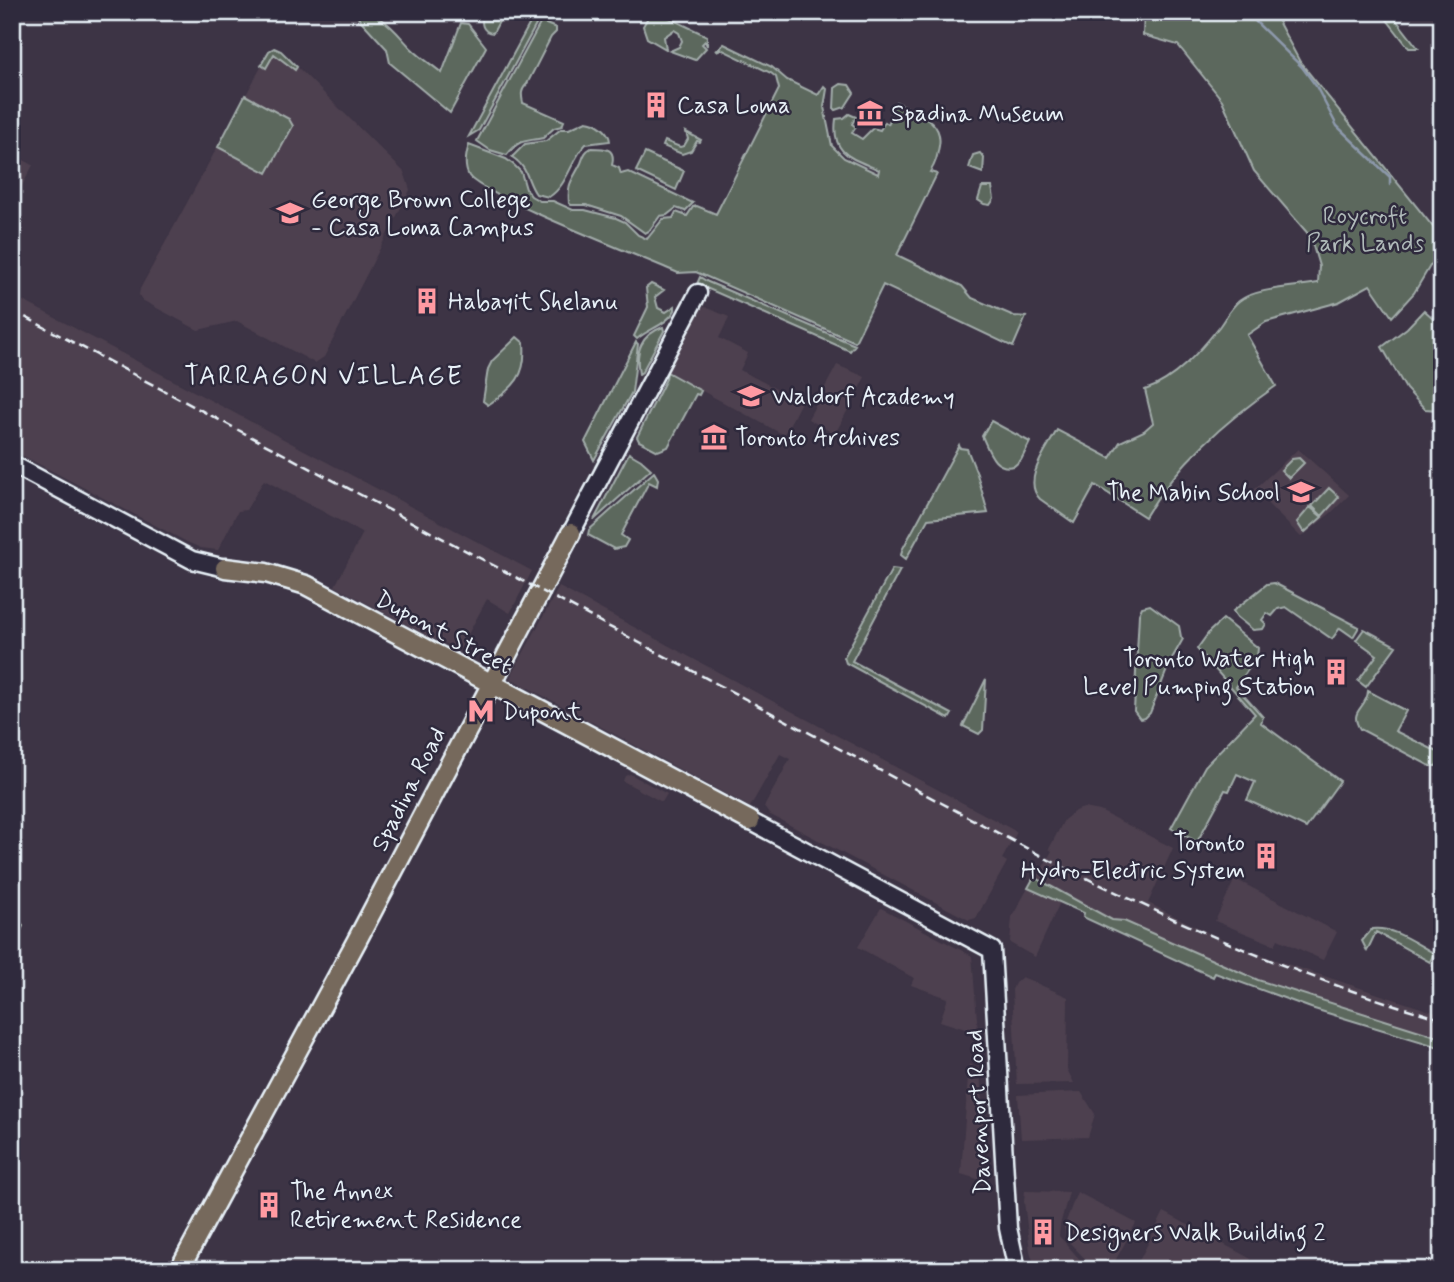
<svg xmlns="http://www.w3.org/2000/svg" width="1454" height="1282" viewBox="0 0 1454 1282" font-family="Mynerve,sans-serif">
  <rect width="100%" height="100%" fill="#3d3445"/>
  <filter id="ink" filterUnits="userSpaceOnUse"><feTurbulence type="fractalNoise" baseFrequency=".0143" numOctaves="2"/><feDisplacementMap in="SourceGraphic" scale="14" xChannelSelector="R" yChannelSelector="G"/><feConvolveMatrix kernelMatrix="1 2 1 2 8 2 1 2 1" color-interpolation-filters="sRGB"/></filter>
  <g filter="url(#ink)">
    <!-- built -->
    <path fill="#4e414f" d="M 271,49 L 281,51 L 404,172 L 410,190 L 324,357 L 315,363 L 237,321 L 198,330 L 142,300 L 139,295 L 140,289 Z
      M 12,154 L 33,165 L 12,205 Z
      M 12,295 L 532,571 L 510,613 L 487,599 L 460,649 L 436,640 L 335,586 L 363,533 L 264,480 L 246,510 L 238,511 L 218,550 L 201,548 L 187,542 L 12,450 Z
      M 705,307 L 729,317 L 719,338 L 748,353 L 740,370 L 801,402 L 784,435 L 667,372 L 700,308 Z
      M 837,365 L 865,377 L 835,434 L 808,419 Z
      M 1298,449 L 1349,495 L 1332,512 L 1301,537 L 1254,490 Z
      M 559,587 L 1017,832 L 1002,859 L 1007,862 L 976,918 L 969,920 L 769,814 L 764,807 L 790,759 L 780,754 L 750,807 L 510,678 Z
      M 630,774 L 667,794 L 662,802 L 623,781 L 625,776 Z
      M 1084,808 L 1100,811 L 1173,848 L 1148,903 L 1219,938 L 1278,961 L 1442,1015 L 1442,1038 L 1258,980 L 1124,921 L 1112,920 L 1037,878 L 1052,851 L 1049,849 L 1064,820 L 1075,811 Z
      M 1235,879 L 1337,932 L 1323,960 L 1278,939 L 1275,945 L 1215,921 Z
      M 1028,888 L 1060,902 L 1035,957 L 1010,943 L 1012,917 Z
      M 881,908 L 972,956 L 978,1033 L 940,1021 L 948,998 L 911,985 L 914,978 L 858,947 Z
      M 1022,977 L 1068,997 L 1067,1069 L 1074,1083 L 1017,1084 L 1012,990 L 1015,983 Z
      M 969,1064 L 980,1070 L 987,1182 L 961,1174 Z
      M 1081,1092 L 1095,1114 L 1088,1137 L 1021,1139 L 1018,1095 Z
      M 1025,1191 L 1069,1192 L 1060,1225 L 1059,1236 L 1089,1270 L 1036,1270 L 1030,1251 L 1024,1201 Z
      M 1077,1192 L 1136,1223 L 1110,1270 L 1096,1270 L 1067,1240 L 1064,1227 Z
      M 1164,1212 L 1251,1259 L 1245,1270 L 1141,1270 L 1139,1261 Z"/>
    <!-- green -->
    <path fill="#5c685d" stroke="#a2acaa" stroke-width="2" d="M 353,12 C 383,12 392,28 411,48 C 420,57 432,65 442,73 L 461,23 L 468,24 L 486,47 L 450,113 L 390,63 L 387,49 Z
      M 483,12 L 504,12 L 493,33 C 481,32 481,23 483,12 Z
      M 536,12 L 543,12 L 479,130 L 469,136 Z
      M 651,12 L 657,12 L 707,36 L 707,46 L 705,41 L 702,44 L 706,48 L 695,60 L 670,51 L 679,47 L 682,41 L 679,33 L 674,30 L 664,37 L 666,49 L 647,38 L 643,26 Z
      M 1144,12 L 1273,12 L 1300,62 L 1442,238 L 1442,260 L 1430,266 L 1414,293 L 1392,317 L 1370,285 L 1339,302 L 1266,322 L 1247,335 L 1276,386 C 1224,422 1178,463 1145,517 L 1095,485 L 1074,523 L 1040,499 C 1021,480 1048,448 1057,430 L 1110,458 L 1120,442 L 1144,431 L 1153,423 L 1145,390 C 1175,380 1200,351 1219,327 C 1225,319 1231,307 1239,301 C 1255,288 1298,287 1318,283 L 1319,266 L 1310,236 L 1254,171 L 1222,100 L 1178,45 L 1143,35 Z
      M 1381,12 L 1390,12 L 1418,48 L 1409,48 Z
      M 541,22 L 556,28 L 556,32 L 551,37 L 527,84 C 521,90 521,94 523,103 L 564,121 L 562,126 L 554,128 L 543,138 C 525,142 520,138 507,155 L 490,150 L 477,141 Z
      M 724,44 L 772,67 L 787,80 L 818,95 L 824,86 L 827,89 L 824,107 L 832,146 L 844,158 L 878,174 L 879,170 C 852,158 831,155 836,119 L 844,118 L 849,114 L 856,117 L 852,124 L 856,127 L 852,133 L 862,139 L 873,128 L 880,130 L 885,122 L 888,124 L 893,114 L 891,110 L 896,102 C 916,113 944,120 939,146 C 937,157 936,163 930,172 L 937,174 L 897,255 L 962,286 L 972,298 L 1014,316 L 1026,317 L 1013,347 L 883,285 L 855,342 L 696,272 L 678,273 C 647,259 481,195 469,176 C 464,167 466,154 469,145 L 506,159 L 514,165 L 521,172 L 526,189 L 531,196 L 540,201 L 553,201 L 573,210 L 585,210 L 616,218 L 625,222 L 638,235 L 647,239 L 663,219 L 673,218 L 676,212 L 687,216 L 693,207 L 697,206 L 716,214 L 779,89 L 776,77 L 771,73 L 721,49 L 716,51 Z
      M 274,48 L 281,51 L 297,67 L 295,70 L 274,54 L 266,68 L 261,65 L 269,51 Z
      M 841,84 L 849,85 L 854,93 L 845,107 L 836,110 L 834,108 L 835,88 Z
      M 245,95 L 289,119 L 293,126 L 267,173 L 218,147 Z
      M 586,121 C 597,122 609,131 610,141 L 586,144 C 571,159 568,185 549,197 L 536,194 C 526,180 529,168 512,157 L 525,144 L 546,141 L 561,129 L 569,129 Z
      M 686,132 L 701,140 L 700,142 L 697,141 L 691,151 L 682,154 L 663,146 L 665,141 L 680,147 L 684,146 L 688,139 Z
      M 591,148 C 606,148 616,148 612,165 L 619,168 L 621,174 L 628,172 L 693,203 L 685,211 L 676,208 L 667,215 L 660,216 L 649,231 L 645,233 L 621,216 L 586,205 L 571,205 L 569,203 C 567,181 573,180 581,163 C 584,156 584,152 591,148 Z
      M 645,153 L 684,171 L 676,190 L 636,171 Z
      M 980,153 L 984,158 L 983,173 L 969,168 L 973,155 Z
      M 982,187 L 992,187 L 994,199 L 990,205 L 984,204 L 978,200 Z
      M 700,277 L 708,282 L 855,345 L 850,351 L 697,284 Z
      M 651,284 L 664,290 L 655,297 L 658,308 L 666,312 L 675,306 L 675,310 C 667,325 650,328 637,339 L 634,336 L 648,307 L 646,288 Z
      M 1424,310 L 1442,326 L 1442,413 L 1439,414 L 1438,410 L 1425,409 L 1406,389 L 1382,347 L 1407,328 Z
      M 676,316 L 679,317 L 597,470 L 595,467 Z
      M 663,327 L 664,331 L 642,372 L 639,374 C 635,351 641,335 663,327 Z
      M 517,337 L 524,343 C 527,378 513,387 488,405 L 483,401 L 488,369 L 492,361 Z
      M 636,342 L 638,344 L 632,392 L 594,460 L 585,442 Z
      M 667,372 L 701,391 L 699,395 L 696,394 L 668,447 L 658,451 L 639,441 L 637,437 L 666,379 Z
      M 991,421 L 1030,442 L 1021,460 L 1014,466 C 994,471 989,451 982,436 Z
      M 959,445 L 960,448 L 967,449 L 977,474 L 988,513 L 928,519 L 906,559 L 901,555 L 902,550 Z
      M 629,453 L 641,460 L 651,469 L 594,520 Z
      M 1299,458 L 1304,463 L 1289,478 L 1281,470 L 1292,459 Z
      M 654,472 L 658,479 L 657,486 L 649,482 L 621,535 L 628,540 L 624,547 L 614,549 L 588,535 L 589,530 Z
      M 1329,488 L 1339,497 L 1322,516 L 1312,506 Z
      M 1310,507 L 1322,517 L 1304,533 L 1297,522 Z
      M 892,569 L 900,570 L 852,661 L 952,714 L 949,719 L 846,663 L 844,657 Z
      M 1274,583 L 1359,627 L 1353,637 L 1340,628 L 1332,639 L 1286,607 L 1278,609 L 1272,616 L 1267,613 L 1262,620 L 1266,624 L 1263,629 L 1253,630 L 1237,617 L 1233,611 L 1267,584 Z
      M 1150,605 L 1179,626 L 1181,637 L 1183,639 L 1170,662 L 1150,713 L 1145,718 L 1140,719 L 1134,711 L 1139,614 L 1142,607 Z
      M 1223,619 L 1258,648 L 1257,657 L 1236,687 L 1263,717 L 1261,723 L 1340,781 L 1306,828 L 1247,800 L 1255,782 L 1237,774 L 1229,791 L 1225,790 L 1197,842 L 1171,828 L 1205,766 L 1255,714 L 1197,649 L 1210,631 Z
      M 1364,629 L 1396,646 L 1366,687 L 1358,681 L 1377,655 L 1356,640 Z
      M 986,679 L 983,730 L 979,734 L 963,726 Z
      M 1368,691 L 1406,711 L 1395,731 L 1442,754 L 1436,766 L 1430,766 L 1360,729 C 1348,710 1367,709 1368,691 Z
      M 1034,877 L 1112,920 L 1124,921 L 1258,980 L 1442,1038 L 1442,1048 L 1311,1008 L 1215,973 L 1213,977 L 1083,917 L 1084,913 L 1028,888 Z
      M 12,915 L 20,920 L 23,926 L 12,950 Z
      M 1372,929 C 1393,926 1416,944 1434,953 L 1430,962 L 1376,932 L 1367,951 L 1362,941 Z"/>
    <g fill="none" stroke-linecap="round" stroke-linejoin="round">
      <!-- stream -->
      <path stroke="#8d99ac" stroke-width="2.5" d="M 1249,12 L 1256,22 L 1302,67 L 1316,86 L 1337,126 L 1390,177 L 1390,185"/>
      <!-- secondary casing -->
      <g stroke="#e8f1f8" stroke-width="21">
        <path id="secondary" d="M 12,464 L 192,560 L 225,568
          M 571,533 L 698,293
          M 750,821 L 992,950 L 1008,1228 L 1017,1270"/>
      </g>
      <!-- primary casing -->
      <g stroke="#e8f1f8" stroke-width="23">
        <path id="primary" d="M 225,568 L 266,573 L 306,585 L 750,821
          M 179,1270 L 356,942 L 571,533"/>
      </g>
      <!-- secondary -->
      <use href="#secondary" stroke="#2f2a3d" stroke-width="16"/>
      <!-- primary -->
      <use href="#primary" stroke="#76695c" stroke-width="18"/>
      <!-- rail -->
      <path stroke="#e8f1f8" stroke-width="2.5" stroke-dasharray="10 5" stroke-linecap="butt" d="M 12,310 L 1049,860 C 1176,922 1305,981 1442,1019"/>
    </g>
  </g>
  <!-- icons -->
  <defs>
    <g id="building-bare" transform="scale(2.1)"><path d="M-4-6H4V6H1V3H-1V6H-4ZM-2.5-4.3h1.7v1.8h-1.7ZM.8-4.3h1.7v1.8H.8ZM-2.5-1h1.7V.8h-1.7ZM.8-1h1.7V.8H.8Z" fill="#ff9aa2" stroke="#2f2a3d" stroke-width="2.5" paint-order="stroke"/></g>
    <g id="museum-bare" transform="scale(2.1)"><path d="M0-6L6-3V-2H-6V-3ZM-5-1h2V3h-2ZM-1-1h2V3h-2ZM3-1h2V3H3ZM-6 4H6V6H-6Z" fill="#ff9aa2" stroke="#2f2a3d" stroke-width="2.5" paint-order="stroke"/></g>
    <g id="university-bare" transform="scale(2.1)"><path d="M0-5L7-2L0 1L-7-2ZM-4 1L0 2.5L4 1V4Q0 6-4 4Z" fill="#ff9aa2" stroke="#2f2a3d" stroke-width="2.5" paint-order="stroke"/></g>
    <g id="school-bare" transform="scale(2.1)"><path d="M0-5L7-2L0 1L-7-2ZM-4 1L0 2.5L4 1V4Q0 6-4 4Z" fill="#ff9aa2" stroke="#2f2a3d" stroke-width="2.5" paint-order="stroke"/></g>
    <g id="metro-bare" transform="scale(2.1)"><path d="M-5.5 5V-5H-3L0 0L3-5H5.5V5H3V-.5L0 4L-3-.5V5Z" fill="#ff9aa2" stroke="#2f2a3d" stroke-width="2.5" paint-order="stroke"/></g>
  </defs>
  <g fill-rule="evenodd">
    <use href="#building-bare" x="656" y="105"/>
    <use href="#museum-bare" x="870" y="113"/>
    <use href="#university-bare" x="290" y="213"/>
    <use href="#building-bare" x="427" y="301"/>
    <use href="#school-bare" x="751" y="396"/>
    <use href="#museum-bare" x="714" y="437"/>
    <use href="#school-bare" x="1301" y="492"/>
    <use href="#building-bare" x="1336" y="672"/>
    <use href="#metro-bare" x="481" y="711"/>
    <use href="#building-bare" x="1266" y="856"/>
    <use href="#building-bare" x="269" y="1205"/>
    <use href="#building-bare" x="1043" y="1232"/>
  </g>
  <g text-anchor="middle" stroke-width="5" stroke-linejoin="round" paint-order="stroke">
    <!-- poi labels -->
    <g font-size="24" fill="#e8f1f8" stroke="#2f2a3d" text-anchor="start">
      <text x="677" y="113">Casa Loma</text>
      <text x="891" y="121">Spadina Museum</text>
      <text x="311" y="207">George Brown College<tspan x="311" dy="28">- Casa Loma Campus</tspan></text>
      <text x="448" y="309">Habayit Shelanu</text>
      <text x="772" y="404">Waldorf Academy</text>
      <text x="735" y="445">Toronto Archives</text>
      <text x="1280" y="500" text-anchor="end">The Mabin School</text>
      <text x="1315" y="666" text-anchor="end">Toronto Water High<tspan x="1315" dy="28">Level Pumping Station</tspan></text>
      <text x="502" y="719">Dupont</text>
      <text x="1245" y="850" text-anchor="end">Toronto<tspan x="1245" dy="28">Hydro-Electric System</tspan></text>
      <text x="290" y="1199">The Annex<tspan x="290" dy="28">Retirement Residence</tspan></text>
      <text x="1064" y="1240">Designers Walk Building 2</text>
    </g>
    <!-- park labels -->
    <g font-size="24" fill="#b0baba" stroke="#2f2a3d">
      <text x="1365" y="223">Roycroft<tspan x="1365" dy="28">Park Lands</tspan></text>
    </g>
    <!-- street labels -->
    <g font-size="24" fill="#e8f1f8" stroke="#2f2a3d">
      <text transform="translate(444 632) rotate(28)" y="8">Dupont Street</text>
      <text transform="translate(408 789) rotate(-63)" y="8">Spadina Road</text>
      <text transform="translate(978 1112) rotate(-93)" y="8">Davenport Road</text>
    </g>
    <!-- neighbourhood labels -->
    <g font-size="26" letter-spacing="2" fill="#e8f1f8" stroke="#2f2a3d">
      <text x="324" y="384">TARRAGON VILLAGE</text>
    </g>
  </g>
  <!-- margin -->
  <rect width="1454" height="1282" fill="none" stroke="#2f2a3d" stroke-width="42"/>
  <rect x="21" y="21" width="1412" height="1240" fill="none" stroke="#e8f1f8" stroke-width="2.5" filter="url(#ink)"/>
</svg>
